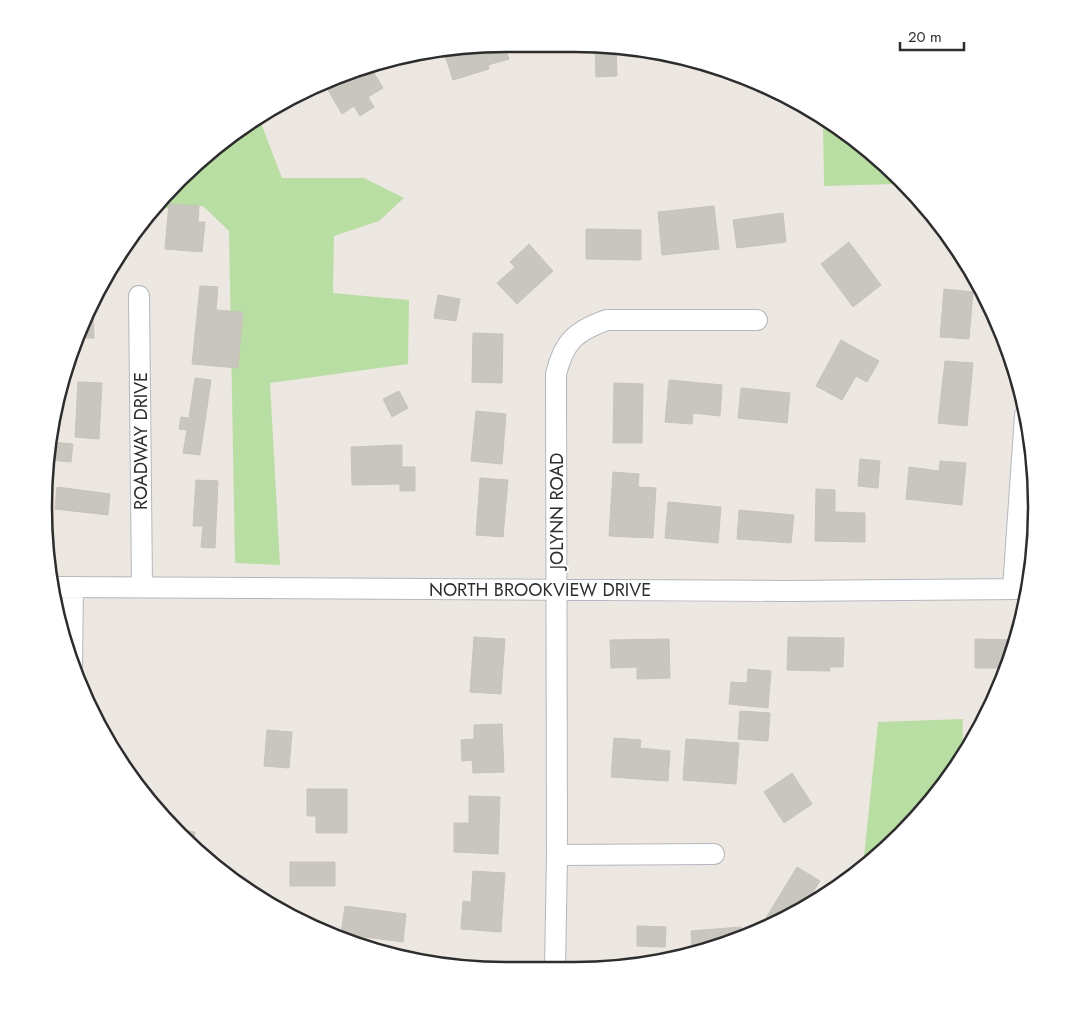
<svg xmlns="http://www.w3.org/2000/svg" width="1080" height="1014" viewBox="0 0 1080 1014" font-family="Jost,sans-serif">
  <rect width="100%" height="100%" fill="#ede7e1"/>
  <!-- green -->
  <path fill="#b9dea3" d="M 259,118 L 282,178 L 364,178 L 404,198 L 379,221 L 334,236 L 333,293 L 409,300 L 408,364 L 270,383 L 280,565 L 235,563 L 229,231 L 203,206 L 153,209 L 225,140 Z
    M 823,120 L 855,139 L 901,182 L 895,184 L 824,186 Z
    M 963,719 C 962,730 964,746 960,757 C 951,784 887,849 863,866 L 878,722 Z"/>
  <!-- building -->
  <path fill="#c9c5bf" stroke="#c8c3ba" d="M 595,46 L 616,47 L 617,76 L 596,77 Z
    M 505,49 L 509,59 L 488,65 L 489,69 L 453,80 L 444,52 Z
    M 371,68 L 383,88 L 368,97 L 374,107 L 360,116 L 354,106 L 342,114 L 328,90 L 355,73 Z
    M 169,204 L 199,206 L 198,222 L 205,222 L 202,252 L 165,249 Z
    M 714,206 L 719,249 L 662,255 L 658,212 Z
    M 783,213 L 786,242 L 737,248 L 733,220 Z
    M 586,229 L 641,230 L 641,260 L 586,259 Z
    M 849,242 L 881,285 L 853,307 L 821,264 Z
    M 529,244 L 553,271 L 517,304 L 497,283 L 515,267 L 510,262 Z
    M 200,286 L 218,287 L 216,310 L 243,312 L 238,368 L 192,364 Z
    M 944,289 L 973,292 L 969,339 L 940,337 Z
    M 438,295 L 460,299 L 456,321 L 434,318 Z
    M 93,307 L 94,338 L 80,338 L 80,337 Z
    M 473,333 L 503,334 L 502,383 L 472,382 Z
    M 841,340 L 879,361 L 867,382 L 856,376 L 842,400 L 816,386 Z
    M 75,349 L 76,365 L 69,365 Z
    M 945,361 L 973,363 L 967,426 L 938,423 Z
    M 195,378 L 211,380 L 200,455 L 183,453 L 187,430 L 179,429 L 181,417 L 189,418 Z
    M 669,380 L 722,385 L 720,416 L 693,413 L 692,424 L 665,422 Z
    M 78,382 L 102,383 L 99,439 L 75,437 Z
    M 614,383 L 643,384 L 642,443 L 613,443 Z
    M 741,388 L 790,393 L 787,423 L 738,418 Z
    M 399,391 L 408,408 L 392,417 L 383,399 Z
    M 476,411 L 506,414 L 502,464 L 471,461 Z
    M 52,442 L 73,444 L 71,462 L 50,460 Z
    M 402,445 L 402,467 L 415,467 L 415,491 L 400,491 L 400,484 L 352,485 L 351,447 Z
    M 860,459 L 880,461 L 878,488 L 858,486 Z
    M 940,461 L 966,463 L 962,505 L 906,499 L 909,467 L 939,471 Z
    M 613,472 L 639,474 L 638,487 L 656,488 L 653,538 L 609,536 Z
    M 480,478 L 508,480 L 503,537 L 476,535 Z
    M 196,480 L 218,481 L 215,548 L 201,547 L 203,526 L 193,526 Z
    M 57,487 L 110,494 L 108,515 L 55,509 Z
    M 816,489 L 835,490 L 835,512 L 865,513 L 865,542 L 815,541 Z
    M 668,502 L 721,507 L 718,543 L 665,538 Z
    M 739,510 L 794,515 L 791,543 L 737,539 Z
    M 474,637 L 505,639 L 501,694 L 470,692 Z
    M 788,637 L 844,638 L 843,667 L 829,667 L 830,671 L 787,670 Z
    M 669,639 L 670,678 L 637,679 L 637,667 L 611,668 L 610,640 Z
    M 975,639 L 1016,640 L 1005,668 L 975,668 Z
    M 748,669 L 771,671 L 768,708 L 729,704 L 731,682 L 747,683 Z
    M 740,711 L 770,713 L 768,741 L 738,739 Z
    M 502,724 L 504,772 L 473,773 L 472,760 L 462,761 L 461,740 L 474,739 L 474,725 Z
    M 267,730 L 292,732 L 289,768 L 264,766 Z
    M 614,738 L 641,740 L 640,748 L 670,751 L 668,781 L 611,777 Z
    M 686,739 L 739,743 L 736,784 L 683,780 Z
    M 792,773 L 812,804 L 784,823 L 764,792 Z
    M 307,789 L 347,789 L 347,833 L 316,833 L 316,816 L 307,816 Z
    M 469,796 L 500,797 L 498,854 L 454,852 L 454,823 L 469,823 Z
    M 176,830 L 195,832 L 193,846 L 179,834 Z
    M 290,862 L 335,862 L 335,886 L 290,886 Z
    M 797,867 L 820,881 L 813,892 L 821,897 L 805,908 L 773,922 L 766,918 Z
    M 473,871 L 505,873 L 501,932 L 461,929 L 463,901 L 471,902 Z
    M 345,906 L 406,914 L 403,942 L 341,934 Z
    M 637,926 L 666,927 L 665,947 L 637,946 Z
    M 741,927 L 742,937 L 722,946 L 692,953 L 691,931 Z
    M 472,964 L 504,964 L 505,970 L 473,967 Z"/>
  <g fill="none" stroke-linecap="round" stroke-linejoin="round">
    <!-- street casing -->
    <g stroke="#b4b7bf" stroke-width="22">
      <path id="street" d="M 139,296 L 142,586
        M 52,587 L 787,591 L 1027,589
        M 1013,589 L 1025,415
        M 72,664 L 73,587
        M 557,855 L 714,854
        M 555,969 L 557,855 L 556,374 C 564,342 575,331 607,320 L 757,320"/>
    </g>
    <!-- street -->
    <use href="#street" stroke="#fff" stroke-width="20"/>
  </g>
  <g text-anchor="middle" stroke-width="4" stroke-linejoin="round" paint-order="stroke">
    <!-- street labels -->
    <g font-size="18" fill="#2d2d2d" stroke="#fff">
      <text transform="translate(141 441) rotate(-90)" y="6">ROADWAY DRIVE</text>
      <text transform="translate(557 511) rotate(-90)" y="6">JOLYNN ROAD</text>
      <text x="540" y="596">NORTH BROOKVIEW DRIVE</text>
    </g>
  </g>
  <!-- crop -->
  <path d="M0 0H1080V1014H0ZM506 52H574A454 454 0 0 1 1028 506V508A454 454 0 0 1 574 962H506A454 454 0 0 1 52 508V506A454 454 0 0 1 506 52Z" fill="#fff" fill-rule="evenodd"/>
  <path fill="none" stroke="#2d2d2d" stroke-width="2.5" d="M506 52H574A454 454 0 0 1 1028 506V508A454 454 0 0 1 574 962H506A454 454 0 0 1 52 508V506A454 454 0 0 1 506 52Z"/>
  <!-- scale -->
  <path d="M900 42v8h64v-8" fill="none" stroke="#2d2d2d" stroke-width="2.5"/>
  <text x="908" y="42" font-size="15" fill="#2d2d2d" stroke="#ffffff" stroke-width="4" paint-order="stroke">20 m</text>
</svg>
